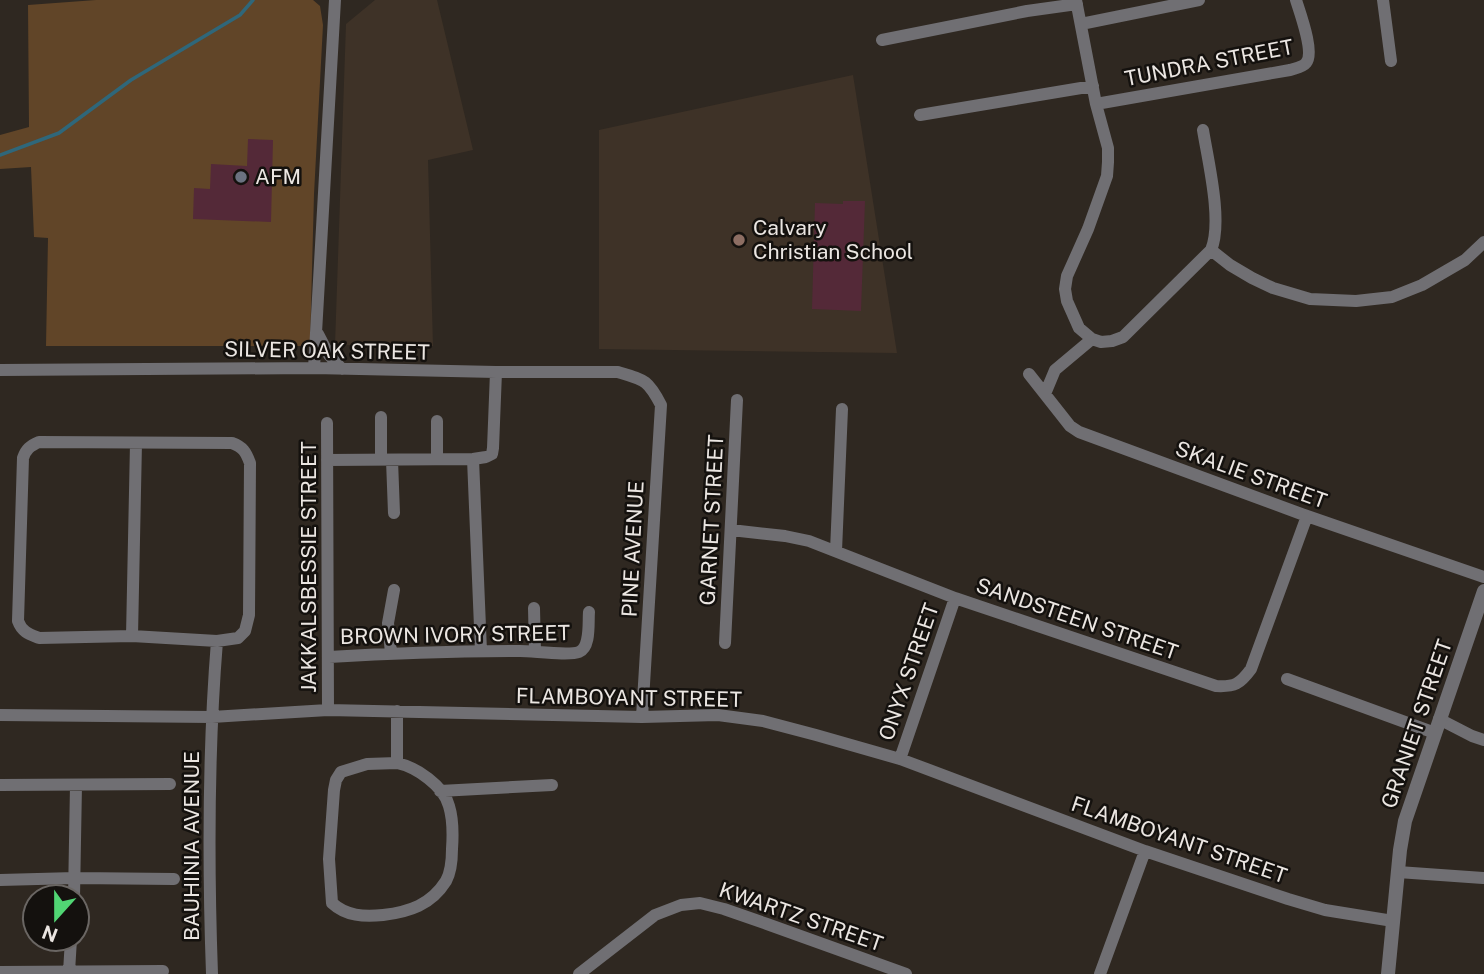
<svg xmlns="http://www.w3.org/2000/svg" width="1484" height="974" viewBox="0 0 1484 974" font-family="'Public Sans',sans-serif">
  <rect width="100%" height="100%" fill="#2f2821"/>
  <!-- built -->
  <path fill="#3e3227" d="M 375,0 L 437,0 L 473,150 L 428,160 L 433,346 L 335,345 L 346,24 Z
    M 853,75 L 897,353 L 599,349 L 599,130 Z"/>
  <!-- green -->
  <path fill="#614528" d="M 96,0 L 313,0 L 320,6 L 323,25 L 314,194 L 310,346 L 46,346 L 48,238 L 34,237 L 31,167 L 0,169 L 0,135 L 29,127 L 28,5 Z"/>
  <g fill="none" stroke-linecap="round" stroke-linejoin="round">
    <!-- stream -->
    <path stroke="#2f677a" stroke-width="3.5" d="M 0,155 L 59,133 L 131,80 L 240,15 L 253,0"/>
  </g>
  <!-- building -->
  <path fill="#542938" d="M 248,139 L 273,140 L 271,222 L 193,219 L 194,188 L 210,189 L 211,164 L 247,166 Z
    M 843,201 L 865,201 L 861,311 L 812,309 L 815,203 L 843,204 Z"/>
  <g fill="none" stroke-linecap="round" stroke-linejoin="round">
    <!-- minor -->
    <path stroke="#706f73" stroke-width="12" d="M 1076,0 L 1096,104 L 1108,148 L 1108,162 L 1107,176 L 1088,229 L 1067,276 L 1065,289 L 1067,301 L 1079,328 L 1092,339 L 1101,342 L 1112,341 L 1123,337 L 1211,250 C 1223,222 1208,161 1203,130
      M 1383,0 L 1391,61
      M 1081,24 L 1199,0
      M 882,40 L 1027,11 L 1077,4
      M 1096,104 L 1290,70 C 1296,68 1303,67 1306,63 C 1315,53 1300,13 1296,0
      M 920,115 L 1093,86
      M 1211,250 L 1230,265 L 1252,278 L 1273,288 L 1310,299 L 1356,301 L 1392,297 L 1422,285 L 1465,260 L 1484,242
      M 318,334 L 329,355 L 342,369
      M 314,368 L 335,0
      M 0,370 L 314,368 L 496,372 L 618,372 C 645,380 648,380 661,405 L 642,717
      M 1029,374 L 1070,426 L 1079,432 L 1307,516 L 1484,577
      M 1045,394 L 1055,370 L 1092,339
      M 327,423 L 328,710
      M 39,442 L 232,443 C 243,447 246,452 250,463 L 249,615 L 245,631 L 238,638 L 217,641 L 132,636 L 39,638 C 29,634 22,632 18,621 L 23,458 C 26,449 30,446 39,442 Z
      M 437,459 L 437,421
      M 473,459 L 481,651
      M 327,460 L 473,459 L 486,457 L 492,454 L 493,448 L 496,372
      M 381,460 L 381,417
      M 392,460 L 394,513
      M 731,530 L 785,536 L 809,541 L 955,598 L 1216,686 C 1235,687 1240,684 1251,669 L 1307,516
      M 836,551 L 842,409
      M 534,608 L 535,651
      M 132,636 L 136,443
      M 725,643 L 737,400
      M 391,653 L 388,623 L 394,590
      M 329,657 C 393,653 456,651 520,651 C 533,651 569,656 579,652 C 591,647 588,623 589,612
      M 1287,679 L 1435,733
      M 0,715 L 212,717 L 328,710 L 642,717 L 718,715 L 763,721 L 816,735 L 900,759 L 1145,851 L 1288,899 L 1325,910 L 1393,921
      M 1439,719 L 1472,736 L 1484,740
      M 900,759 L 955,598
      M 397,763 C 416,767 444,786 449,806 C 453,819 453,835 452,849 C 452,859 451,872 446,881 C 431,905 409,912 383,915 C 364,917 346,916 332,903 L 329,859 L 334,790 L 336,780 L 341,772 L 367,764 L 397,763 L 397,711
      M 0,785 L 170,784
      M 440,791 L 552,785
      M 1398,872 L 1483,878
      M 0,880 L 75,878 L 174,879
      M 74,897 L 76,785
      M 0,972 L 163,971
      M 69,972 L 71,939
      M 212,974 C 208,863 208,752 217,641
      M 579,974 L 655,915 L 681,905 L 700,903 L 724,909 L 767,924 L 906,974
      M 1100,974 L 1145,851"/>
    <!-- tertiary -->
    <path stroke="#706f73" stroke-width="14" d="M 1388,974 L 1400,850 L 1405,821 L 1484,591"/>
  </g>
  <!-- markers -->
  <circle fill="#6b7280" stroke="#14110e" stroke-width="2.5" cx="241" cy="177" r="7"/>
  <circle fill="#8d6e63" stroke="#14110e" stroke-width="2.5" cx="739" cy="240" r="7"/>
  <g text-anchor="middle" stroke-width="5" stroke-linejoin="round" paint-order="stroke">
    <!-- street labels -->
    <g font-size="21" fill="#ebe6e2" stroke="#14110e">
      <text transform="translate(1209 63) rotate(-11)" y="7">TUNDRA STREET</text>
      <text transform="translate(327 351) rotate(1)" y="7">SILVER OAK STREET</text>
      <text transform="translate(1251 475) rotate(20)" y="7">SKALIE STREET</text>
      <text transform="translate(712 520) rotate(-87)" y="7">GARNET STREET</text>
      <text transform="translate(633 549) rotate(-87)" y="7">PINE AVENUE</text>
      <text transform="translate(309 567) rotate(-90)" y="7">JAKKALSBESSIE STREET</text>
      <text transform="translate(1077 619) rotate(19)" y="7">SANDSTEEN STREET</text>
      <text transform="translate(455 635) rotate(-1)" y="7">BROWN IVORY STREET</text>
      <text transform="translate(909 672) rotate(-71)" y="7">ONYX STREET</text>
      <text transform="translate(629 698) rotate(1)" y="7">FLAMBOYANT STREET</text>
      <text transform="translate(1417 724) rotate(-71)" y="7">GRANIET STREET</text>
      <text transform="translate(1179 840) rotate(19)" y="7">FLAMBOYANT STREET</text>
      <text transform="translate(192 846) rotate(-90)" y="7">BAUHINIA AVENUE</text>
      <text transform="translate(801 917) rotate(19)" y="7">KWARTZ STREET</text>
    </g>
    <!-- poi labels -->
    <g font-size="21" fill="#ebe6e2" stroke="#14110e" text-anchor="start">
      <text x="255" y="184">AFM</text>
      <text x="753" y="235">Calvary<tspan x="753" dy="24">Christian School</tspan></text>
    </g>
  </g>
  <!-- north arrow -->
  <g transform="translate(56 918) rotate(201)"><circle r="33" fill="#14110e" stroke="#6a6663" stroke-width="2"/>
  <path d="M0-5L12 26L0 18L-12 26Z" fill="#51d674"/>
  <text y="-10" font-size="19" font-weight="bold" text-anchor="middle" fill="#ebe6e2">N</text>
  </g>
</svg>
